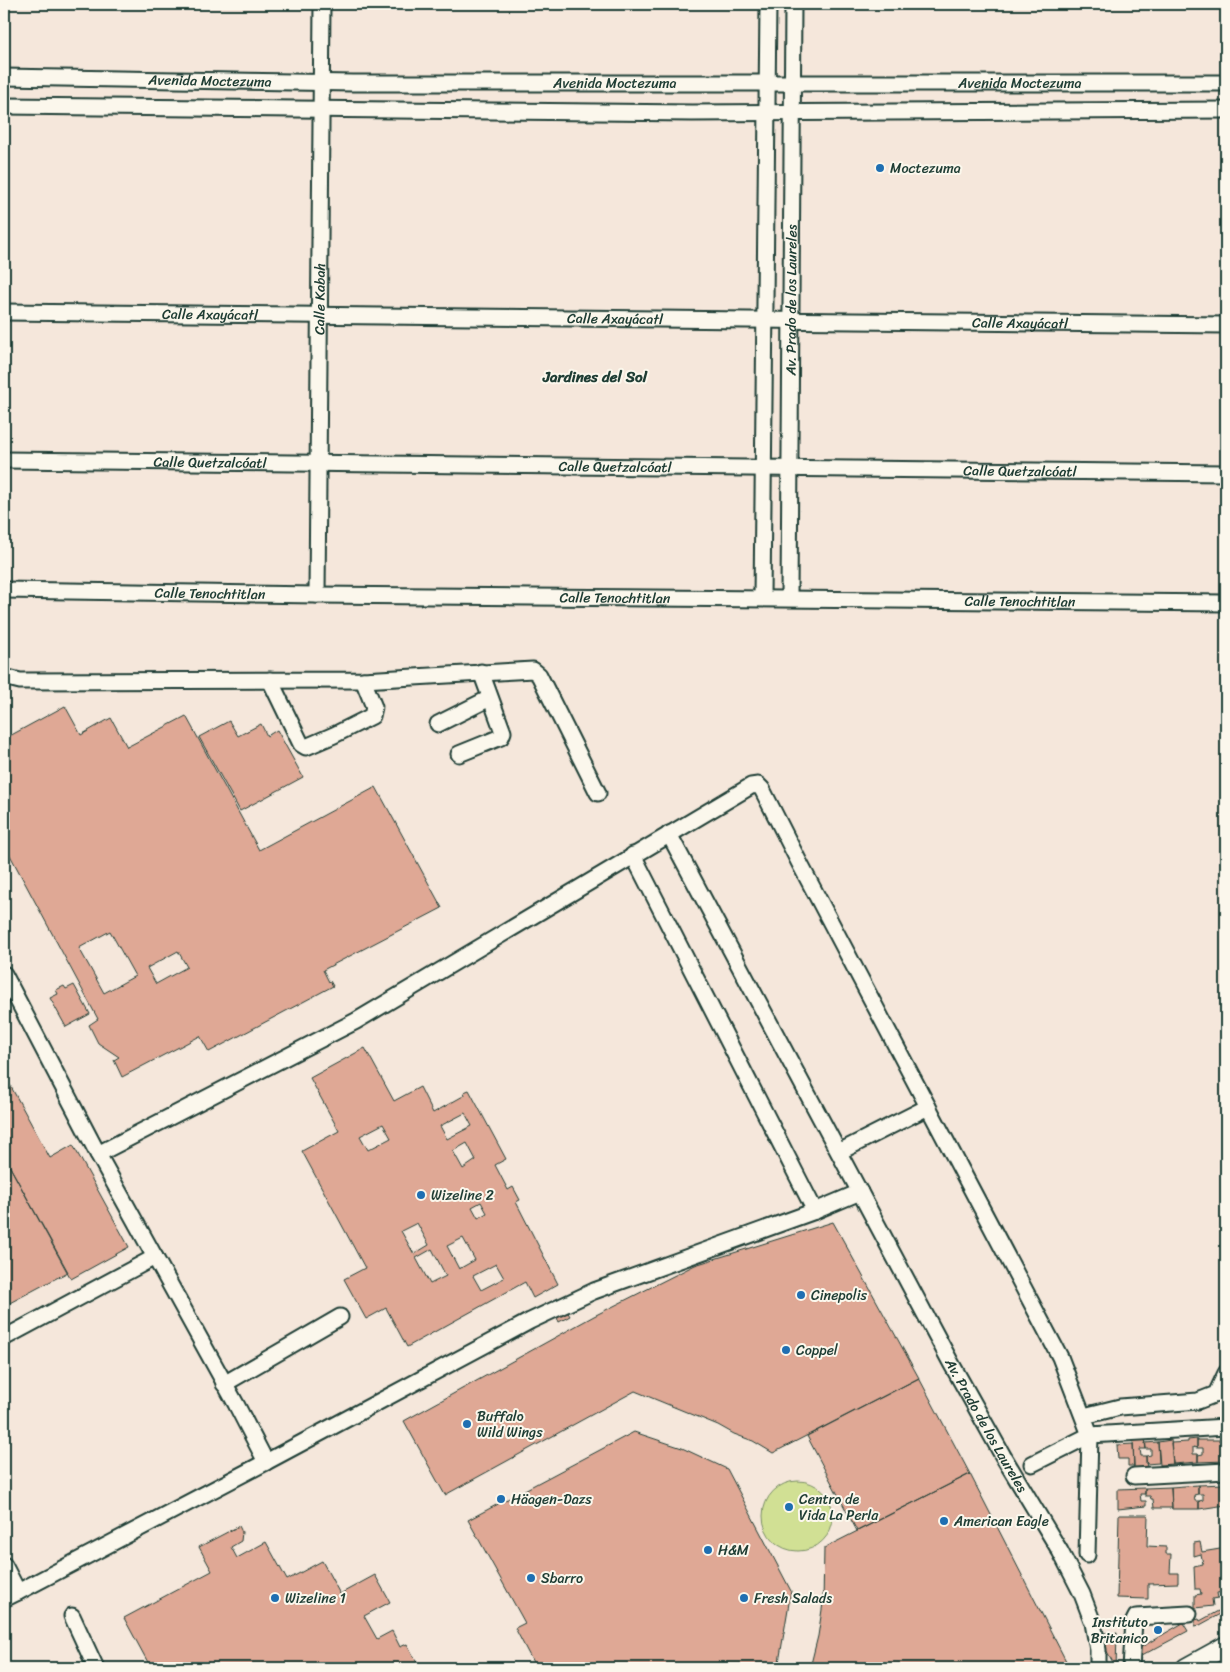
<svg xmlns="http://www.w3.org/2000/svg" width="1230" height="1672" viewBox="0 0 1230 1672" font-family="Sriracha,sans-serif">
  <rect width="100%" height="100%" fill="#f5e7db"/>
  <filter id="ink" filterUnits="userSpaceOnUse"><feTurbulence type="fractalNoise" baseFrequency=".02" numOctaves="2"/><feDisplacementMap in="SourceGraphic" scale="10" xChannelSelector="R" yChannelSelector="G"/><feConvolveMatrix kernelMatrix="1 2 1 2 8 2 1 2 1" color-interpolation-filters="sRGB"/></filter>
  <g filter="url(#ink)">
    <!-- green -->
    <path fill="#d1e094" stroke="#788e64" d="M763 1516a35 35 0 1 1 70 0a35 35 0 1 1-70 0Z"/>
    <!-- building -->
    <path fill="#dfa895" stroke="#1f3d34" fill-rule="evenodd" d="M 65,706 L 81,735 L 111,718 L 127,747 L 186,716 L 259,850 L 376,787 L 442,908 L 323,970 L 329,982 L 330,981 L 333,986 L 209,1052 L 200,1036 L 122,1077 L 114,1060 L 119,1057 L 98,1043 L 89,1025 L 98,1019 L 4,844 L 4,739 ZM 110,931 L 135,976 L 104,993 L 79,948 ZM 178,951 L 187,967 L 156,984 L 147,968 Z
      M 229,721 L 238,736 L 261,724 L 267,736 L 277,730 L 303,777 L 240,811 L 199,737 Z
      M 74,985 L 90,1014 L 66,1027 L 50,998 L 58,994 L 56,990 L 64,986 L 66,989 Z
      M 365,1048 L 394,1101 L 420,1087 L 433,1113 L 465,1095 L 464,1092 L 469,1090 L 506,1159 L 495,1165 L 508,1190 L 513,1187 L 520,1200 L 516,1202 L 558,1284 L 533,1298 L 525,1282 L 407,1347 L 386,1308 L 366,1319 L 344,1279 L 365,1268 L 302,1151 L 339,1131 L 310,1078 ZM 465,1113 L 472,1126 L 447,1139 L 440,1126 ZM 383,1124 L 391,1138 L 368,1150 L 360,1136 ZM 467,1143 L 476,1160 L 463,1169 L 453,1151 ZM 481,1202 L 487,1213 L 478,1218 L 472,1207 ZM 417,1223 L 429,1245 L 414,1254 L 401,1231 ZM 463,1238 L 475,1260 L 459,1269 L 447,1246 ZM 432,1249 L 446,1276 L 430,1284 L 416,1258 ZM 496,1264 L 504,1278 L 481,1290 L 473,1276 Z
      M 10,1085 L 50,1158 L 73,1145 L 129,1247 L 71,1279 L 4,1156 L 4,1088 Z
      M 4,1156 L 68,1272 L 4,1306 Z
      M 833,1222 L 919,1378 L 773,1453 L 753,1441 L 734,1434 L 718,1425 L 635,1391 L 445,1495 L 404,1421 L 594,1316 L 695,1265 Z
      M 564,1306 L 570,1316 L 559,1322 L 554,1312 Z
      M 919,1378 L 970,1474 L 857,1531 L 807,1436 Z
      M 634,1432 L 682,1448 L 727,1469 L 791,1591 L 778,1668 L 536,1668 L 515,1628 L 525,1623 L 468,1520 Z
      M 1145,1435 L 1146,1449 L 1140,1449 L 1141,1456 L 1146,1456 L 1147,1470 L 1134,1470 L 1133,1436 Z
      M 1197,1439 L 1197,1448 L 1193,1447 L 1193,1454 L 1198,1454 L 1198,1462 L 1173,1464 L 1171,1443 L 1188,1442 L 1188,1440 Z
      M 1171,1440 L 1173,1464 L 1160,1465 L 1158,1442 Z
      M 1197,1440 L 1224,1440 L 1225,1461 L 1198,1462 L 1198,1455 L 1203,1454 L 1203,1448 L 1197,1448 Z
      M 1158,1442 L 1159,1463 L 1146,1464 L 1146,1456 L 1151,1455 L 1151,1449 L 1146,1449 L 1145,1443 Z
      M 1133,1444 L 1134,1466 L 1128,1466 L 1128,1459 L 1118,1459 L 1117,1445 Z
      M 970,1474 L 1066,1661 L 1052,1668 L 810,1668 L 818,1636 L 823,1603 L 824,1548 Z
      M 1225,1484 L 1226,1505 L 1199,1509 L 1199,1501 L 1203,1500 L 1203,1494 L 1198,1494 L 1198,1485 Z
      M 1198,1485 L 1198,1494 L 1194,1495 L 1195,1501 L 1199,1501 L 1199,1509 L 1172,1509 L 1171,1487 Z
      M 1171,1487 L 1172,1508 L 1154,1508 L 1153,1499 L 1151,1499 L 1150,1496 L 1145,1496 L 1145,1488 Z
      M 1145,1488 L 1145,1494 L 1140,1494 L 1141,1501 L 1146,1501 L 1146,1506 L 1118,1509 L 1118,1489 Z
      M 1119,1515 L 1148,1515 L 1147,1546 L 1166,1547 L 1166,1554 L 1171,1554 L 1170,1573 L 1178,1573 L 1178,1583 L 1148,1584 L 1148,1599 L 1117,1598 Z
      M 239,1526 L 242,1532 L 241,1541 L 231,1547 L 237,1558 L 266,1542 L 287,1580 L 322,1561 L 340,1594 L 375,1575 L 390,1602 L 364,1616 L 377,1639 L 392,1631 L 400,1647 L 407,1644 L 420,1668 L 151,1668 L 124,1618 L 212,1571 L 199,1547 Z
      M 1200,1542 L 1202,1552 L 1226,1548 L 1226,1594 L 1224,1595 L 1224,1592 L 1217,1593 L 1218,1598 L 1212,1599 L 1213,1606 L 1195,1608 L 1195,1595 L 1201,1594 L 1200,1589 L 1195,1589 L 1194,1566 L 1203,1564 L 1201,1554 L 1194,1556 L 1194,1543 Z
      M 1218,1611 L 1220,1614 L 1200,1625 L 1195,1626 L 1195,1620 L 1199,1619 L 1200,1621 Z
      M 1183,1623 L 1188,1631 L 1141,1656 L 1138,1649 Z
      M 1097,1633 L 1117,1633 L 1116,1668 Z"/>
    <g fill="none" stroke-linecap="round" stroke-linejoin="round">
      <!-- minor casing -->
      <g stroke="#1f3d34" stroke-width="19">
        <g id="minor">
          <path id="s1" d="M 4,77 L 353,83 L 1226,83"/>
          <path d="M 4,106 L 692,113 L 1226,110"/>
          <path id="s2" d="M 4,312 L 1226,325"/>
          <path id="s3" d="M 4,460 L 1226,473"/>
          <path id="s4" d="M 4,590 L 317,595 L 1226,603"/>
          <path id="s5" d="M 317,595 L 322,4"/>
          <path d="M 762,598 L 768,4"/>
          <path id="s6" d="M 789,598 L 793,4"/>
          <path d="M 4,677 L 20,681 L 363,680 L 533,670 L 539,675 L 598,793"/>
          <path d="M 270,680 L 301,744 L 306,747 L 334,735 L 372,716 L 374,707 L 363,680"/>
          <path d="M 438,724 L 490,698"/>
          <path d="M 459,754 L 501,737 L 503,732 L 481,672"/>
          <path id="s7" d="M 669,834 L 951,1363 L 1003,1456 L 1060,1551 L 1082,1594 L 1093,1623 L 1098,1650 L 1098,1668"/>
          <path d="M 4,974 L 98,1154 L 236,1404 L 266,1462 L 530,1321 L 594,1291 L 815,1211 L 633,855"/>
          <path d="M 839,1152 L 928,1107"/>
          <path d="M 98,1154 L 356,1021 L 751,786 L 758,785 L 762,789 L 800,864 L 1060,1357 L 1090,1435 L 1087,1555"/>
          <path d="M 815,1211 L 860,1192"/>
          <path d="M 4,1338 L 155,1257"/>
          <path d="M 224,1384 L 340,1317"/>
          <path d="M 1084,1416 L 1120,1407 L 1198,1401 L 1216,1394 L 1226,1373"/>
          <path d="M 1032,1464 L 1090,1435 L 1226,1427"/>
          <path d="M 1134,1476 L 1226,1471"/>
          <path d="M 4,1565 L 18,1592 L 4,1599"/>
          <path d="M 18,1592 L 266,1462"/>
          <path d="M 72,1616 L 96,1668"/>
          <path d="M 1131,1668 L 1134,1621 L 1136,1617 L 1189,1614"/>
        </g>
      </g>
      <!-- major casing -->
      <g stroke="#1f3d34" stroke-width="22">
        <path id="major" d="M 1186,1668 L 1226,1646"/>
      </g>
      <!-- minor -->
      <use href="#minor" stroke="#fbf7ec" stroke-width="15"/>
      <!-- major -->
      <use href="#major" stroke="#fbf7ec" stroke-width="19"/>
    </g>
  </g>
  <!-- markers -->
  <g fill="#1f6fb2" stroke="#fbf7ec" stroke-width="2">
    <circle cx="880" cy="168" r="5"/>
    <circle cx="421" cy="1195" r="5"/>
    <circle cx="801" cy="1295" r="5"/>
    <circle cx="786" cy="1350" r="5"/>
    <circle cx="467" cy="1424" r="5"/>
    <circle cx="501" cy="1499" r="5"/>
    <circle cx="789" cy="1507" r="5"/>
    <circle cx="944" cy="1521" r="5"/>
    <circle cx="708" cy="1550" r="5"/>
    <circle cx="531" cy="1578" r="5"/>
    <circle cx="275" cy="1598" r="5"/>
    <circle cx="744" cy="1598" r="5"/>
    <circle cx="1158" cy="1630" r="5"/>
  </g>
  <g text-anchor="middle" stroke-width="4" stroke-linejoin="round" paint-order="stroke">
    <!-- street labels -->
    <g font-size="14" fill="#1f3d34" stroke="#fbf7ec">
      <text dy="5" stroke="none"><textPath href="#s1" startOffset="206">Avenida Moctezuma</textPath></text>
      <text dy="5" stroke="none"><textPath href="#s1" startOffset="611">Avenida Moctezuma</textPath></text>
      <text dy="5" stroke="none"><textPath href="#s1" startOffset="1016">Avenida Moctezuma</textPath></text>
      <text dy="5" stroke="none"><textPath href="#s5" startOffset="296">Calle Kabah</textPath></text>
      <text dy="5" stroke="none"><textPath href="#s6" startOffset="298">Av. Prado de los Laureles</textPath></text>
      <text dy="5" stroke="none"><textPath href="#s2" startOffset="206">Calle Axayácatl</textPath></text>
      <text dy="5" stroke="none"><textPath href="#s2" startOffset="611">Calle Axayácatl</textPath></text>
      <text dy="5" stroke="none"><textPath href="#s2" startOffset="1016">Calle Axayácatl</textPath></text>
      <text dy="5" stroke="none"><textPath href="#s3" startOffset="206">Calle Quetzalcóatl</textPath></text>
      <text dy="5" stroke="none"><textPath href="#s3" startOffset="611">Calle Quetzalcóatl</textPath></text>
      <text dy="5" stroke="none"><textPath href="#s3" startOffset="1016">Calle Quetzalcóatl</textPath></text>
      <text dy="5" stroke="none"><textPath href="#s4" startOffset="206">Calle Tenochtitlan</textPath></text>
      <text dy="5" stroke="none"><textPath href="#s4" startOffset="611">Calle Tenochtitlan</textPath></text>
      <text dy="5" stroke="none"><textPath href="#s4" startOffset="1016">Calle Tenochtitlan</textPath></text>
      <text dy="5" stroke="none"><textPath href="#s7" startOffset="671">Av. Prado de los Laureles</textPath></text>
    </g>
    <!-- poi labels -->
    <g font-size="14" fill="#1f3d34" stroke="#fbf7ec" text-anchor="start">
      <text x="890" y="173">Moctezuma</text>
      <text x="431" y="1200">Wizeline 2</text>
      <text x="811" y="1300">Cinepolis</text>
      <text x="796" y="1355">Coppel</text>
      <text x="477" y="1421">Buffalo<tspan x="477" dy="16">Wild Wings</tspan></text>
      <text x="511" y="1504">Häagen-Dazs</text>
      <text x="799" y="1504">Centro de<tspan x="799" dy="16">Vida La Perla</tspan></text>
      <text x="954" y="1526">American Eagle</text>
      <text x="718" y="1555">H&amp;M</text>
      <text x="541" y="1583">Sbarro</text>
      <text x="285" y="1603">Wizeline 1</text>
      <text x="754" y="1603">Fresh Salads</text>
      <text x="1148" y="1627" text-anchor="end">Instituto<tspan x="1148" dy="16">Britanico</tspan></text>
    </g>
    <!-- neighbourhood labels -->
    <g font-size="15" font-weight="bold" fill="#1f3d34" stroke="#fbf7ec">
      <text x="595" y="382">Jardines del Sol</text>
    </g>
  </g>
  <!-- margin -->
  <rect width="1230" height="1672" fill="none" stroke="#fbf7ec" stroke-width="20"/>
  <rect x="10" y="10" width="1210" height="1652" fill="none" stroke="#1f3d34" stroke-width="2" filter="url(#ink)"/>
</svg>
